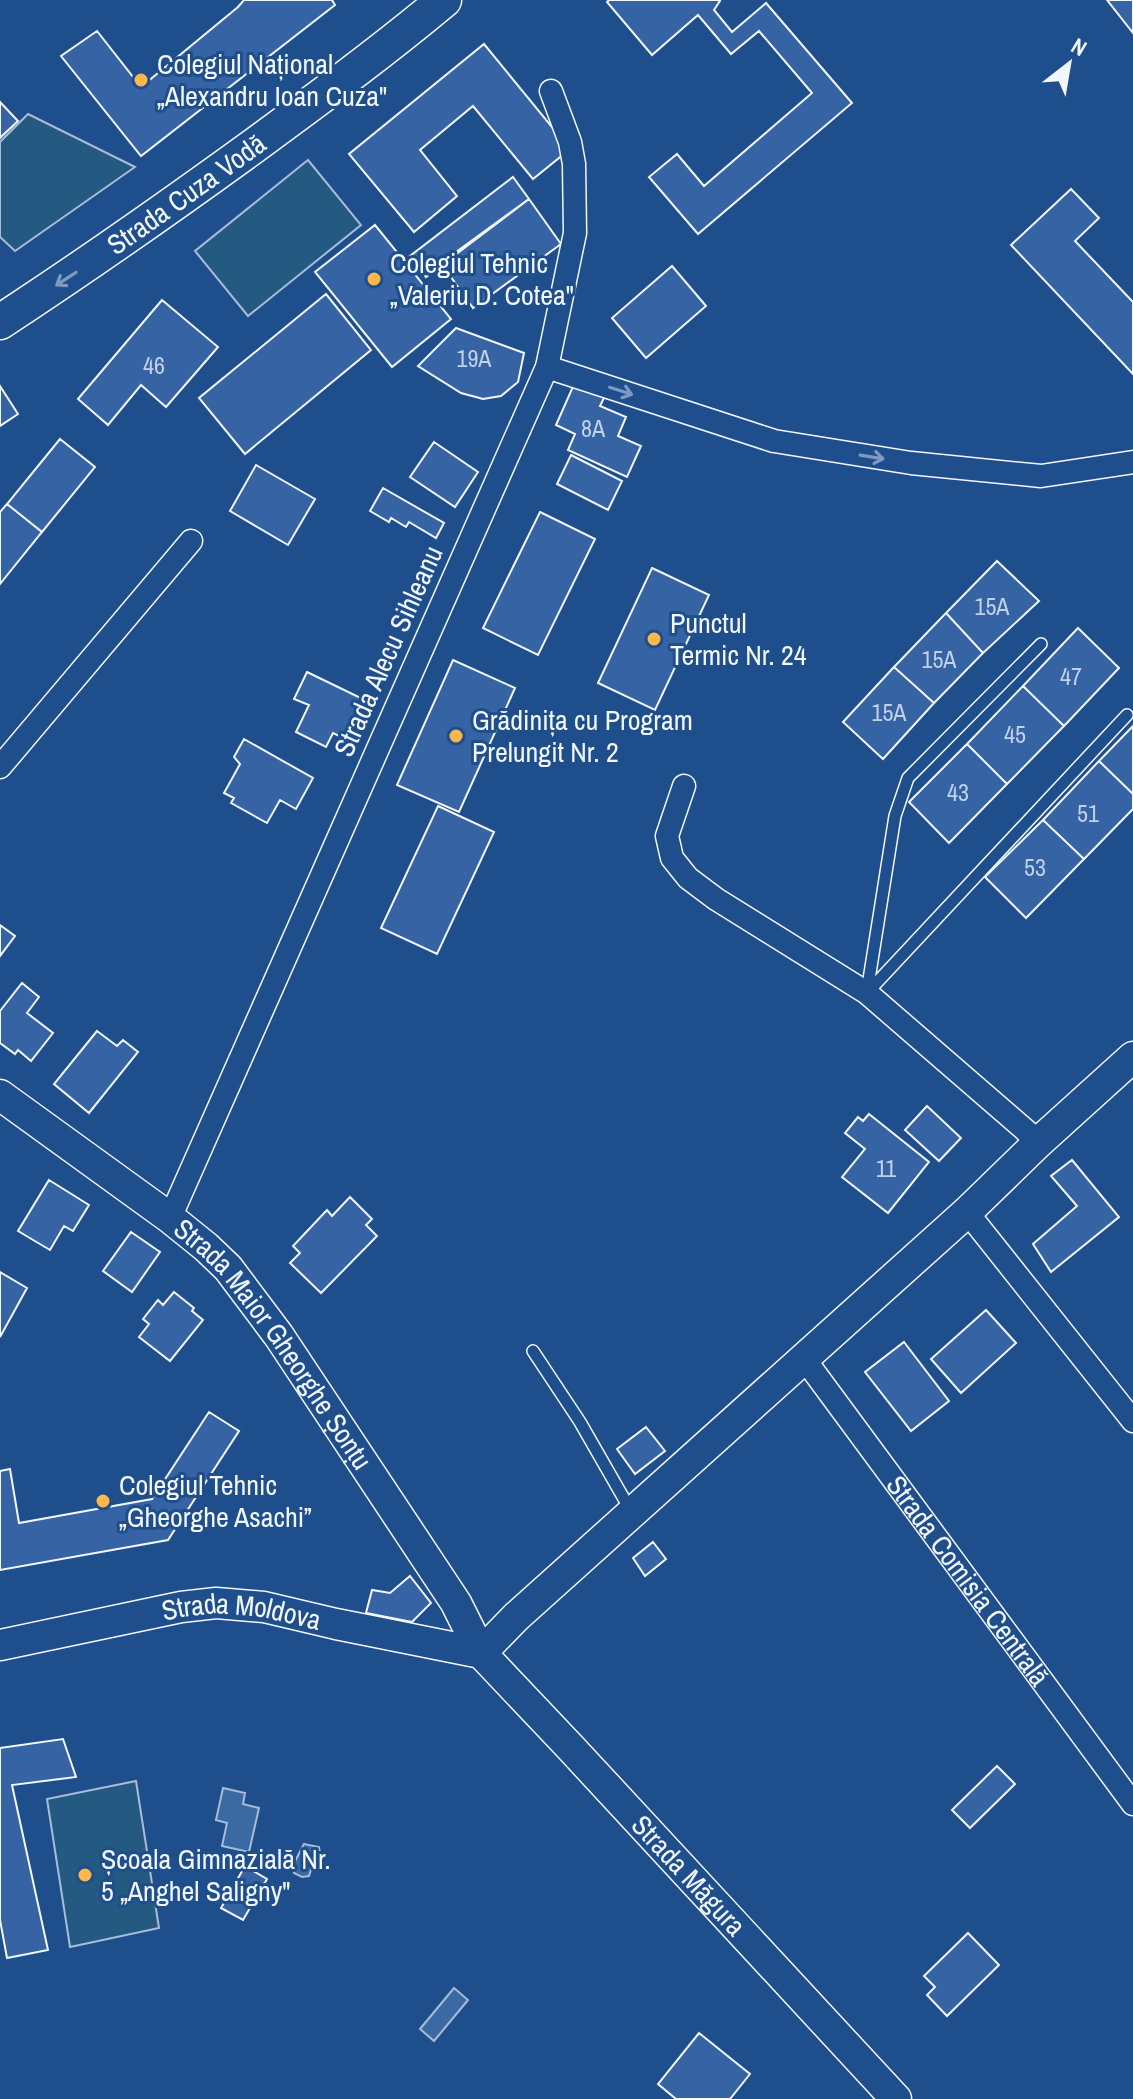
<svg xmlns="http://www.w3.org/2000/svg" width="1133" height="2099" viewBox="0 0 1133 2099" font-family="'Archivo Narrow',sans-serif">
  <rect width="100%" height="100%" fill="#1f4e8c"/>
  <!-- green -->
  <path fill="#245a82" stroke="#a8bbd7" stroke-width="2" d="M 28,114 L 135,167 L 15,251 L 0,237 L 0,142 Z
    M 308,160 L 361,225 L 248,316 L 195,251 Z
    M 136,1781 L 159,1928 L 70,1947 L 47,1799 Z"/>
  <!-- water -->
  <path fill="#3b69a3" stroke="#a8bbd7" stroke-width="2" d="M 223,1788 L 245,1793 L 243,1804 L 259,1808 L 249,1852 L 222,1846 L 227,1823 L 216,1820 Z
    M 304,1844 L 319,1847 L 320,1854 L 315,1857 L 309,1876 L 302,1877 L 294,1873 L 292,1867 Z
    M 454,1988 L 468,2000 L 434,2041 L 420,2029 Z"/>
  <!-- building -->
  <path fill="#3563a3" stroke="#f2f6ff" stroke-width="2" d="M 244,0 L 332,0 L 335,5 L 141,156 L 61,56 L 97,31 L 141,87 L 238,7 Z
    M 609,0 L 718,0 L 720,1 L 714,10 L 732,32 L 766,3 L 852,103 L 698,234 L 649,177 L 677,154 L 704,186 L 812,93 L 759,31 L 731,54 L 698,15 L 652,55 L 607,2 Z
    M 1107,0 L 1133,0 L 1133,33 Z
    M 484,44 L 570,149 L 533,179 L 473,106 L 420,150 L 457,196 L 414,232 L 349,154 Z
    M 0,102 L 18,121 L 0,138 Z
    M 513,177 L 529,199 L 426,277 L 410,256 Z
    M 1071,189 L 1099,218 L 1075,241 L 1133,302 L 1133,374 L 1011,245 Z
    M 529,199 L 561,244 L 473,308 L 441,263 Z
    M 375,225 L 451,319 L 392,367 L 315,272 Z
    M 672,266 L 706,306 L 646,358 L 612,318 Z
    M 326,294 L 371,350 L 245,454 L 199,398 Z
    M 162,300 L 218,347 L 166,407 L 141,385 L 108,425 L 78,399 Z
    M 456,328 L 524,353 L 518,382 L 501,396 L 483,399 L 461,393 L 418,366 Z
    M 575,382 L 605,396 L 600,406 L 626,417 L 618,436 L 641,446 L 627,477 L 568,450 L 575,434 L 556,425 Z
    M 0,386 L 18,414 L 0,426 Z
    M 60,439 L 95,467 L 42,532 L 7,504 Z
    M 434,442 L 478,472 L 455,507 L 410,477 Z
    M 571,455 L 622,481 L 608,510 L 557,484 Z
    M 256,465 L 315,499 L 288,545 L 230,511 Z
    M 383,488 L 444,523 L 436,538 L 409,522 L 406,527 L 391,518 L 389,522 L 370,511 Z
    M 7,504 L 42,532 L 0,584 L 0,512 Z
    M 540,512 L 595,539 L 538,655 L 483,628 Z
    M 997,561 L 1039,601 L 983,653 L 946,613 Z
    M 652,568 L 709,595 L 655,710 L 598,683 Z
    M 946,613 L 983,653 L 934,703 L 894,667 Z
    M 1078,628 L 1119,668 L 1064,726 L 1023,686 Z
    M 453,660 L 515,688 L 459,812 L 397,785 Z
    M 894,667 L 934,703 L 883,759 L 843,722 Z
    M 307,672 L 371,703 L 352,742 L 333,733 L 326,747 L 296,732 L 309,705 L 294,699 Z
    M 1023,686 L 1064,726 L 1007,784 L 967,744 Z
    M 1133,726 L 1133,794 L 1099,761 Z
    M 244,739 L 313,778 L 296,809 L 280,800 L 267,823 L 231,803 L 234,798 L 224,793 L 240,764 L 234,757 Z
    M 967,744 L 1007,784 L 949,843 L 909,802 Z
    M 1099,761 L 1133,794 L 1133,809 L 1084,859 L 1043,820 Z
    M 438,806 L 494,832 L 437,954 L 381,928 Z
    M 1043,820 L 1084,859 L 1026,918 L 985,877 Z
    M 0,925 L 15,936 L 0,956 Z
    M 22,983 L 39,997 L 27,1013 L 53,1033 L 31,1061 L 18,1050 L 15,1054 L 0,1043 L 0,1011 Z
    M 97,1031 L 117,1046 L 123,1040 L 138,1052 L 89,1113 L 54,1084 Z
    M 927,1106 L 961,1138 L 939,1161 L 905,1130 Z
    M 869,1114 L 929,1162 L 888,1213 L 842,1177 L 865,1149 L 845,1133 L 858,1117 L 863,1121 Z
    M 1072,1160 L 1119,1217 L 1051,1272 L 1033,1244 L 1077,1206 L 1051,1176 Z
    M 49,1180 L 89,1205 L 73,1231 L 64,1226 L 50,1250 L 18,1231 Z
    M 350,1197 L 372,1219 L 366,1225 L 377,1236 L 321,1293 L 290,1263 L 300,1253 L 293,1246 L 327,1210 L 332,1216 Z
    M 131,1232 L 160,1252 L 132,1292 L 103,1271 Z
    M 0,1272 L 27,1288 L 0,1337 Z
    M 174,1292 L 194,1308 L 192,1311 L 203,1320 L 170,1361 L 139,1337 L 149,1324 L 143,1319 L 158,1300 L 163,1305 Z
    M 986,1310 L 1016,1343 L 961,1393 L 931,1359 Z
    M 904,1342 L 949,1401 L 911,1431 L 865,1372 Z
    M 209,1412 L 239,1431 L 168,1540 L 0,1570 L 0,1471 L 10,1469 L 19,1523 L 152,1499 Z
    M 646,1427 L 665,1451 L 635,1474 L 617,1449 Z
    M 653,1542 L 666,1559 L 645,1576 L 633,1558 Z
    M 410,1576 L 431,1603 L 412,1622 L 366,1613 L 372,1590 L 390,1593 Z
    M 63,1739 L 76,1777 L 12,1785 L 48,1950 L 7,1958 L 0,1920 L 0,1748 Z
    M 997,1766 L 1015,1784 L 970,1828 L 952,1810 Z
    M 245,1866 L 267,1879 L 243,1920 L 221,1908 Z
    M 968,1933 L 999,1965 L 947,2016 L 927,1995 L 935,1987 L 924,1976 Z
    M 699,2033 L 750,2074 L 730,2099 L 676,2099 L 658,2084 Z"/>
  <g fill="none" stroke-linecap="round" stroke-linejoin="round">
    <!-- lane casing -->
    <g stroke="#f2f6ff" stroke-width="14">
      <path id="lane" d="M 867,992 L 895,816 L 908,778 L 1041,644
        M 867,993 L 1127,715
        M 533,1351 L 580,1422 L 631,1511"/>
    </g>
    <!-- street casing -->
    <g stroke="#f2f6ff" stroke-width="25">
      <g id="street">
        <path d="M 547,367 L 774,441 L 911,463 L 1041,476 L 1133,462"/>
        <path d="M 0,767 L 191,541"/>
        <path d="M 684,786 L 667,836 L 672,858 L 688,878 L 716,899 L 867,993 L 1039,1142"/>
        <path d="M 967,1212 L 1133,1421"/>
        <path d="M 170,1218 L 547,367 L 575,233 L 574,164 L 570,142 L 551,91"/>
        <path id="s1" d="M 803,1357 L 1133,1804"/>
      </g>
    </g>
    <!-- secondary casing -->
    <g stroke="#f2f6ff" stroke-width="33">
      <g id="secondary">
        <path id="s2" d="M 0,1095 L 170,1218 L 206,1247 L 228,1268 L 279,1336 L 456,1603 L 481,1653 L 571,1748 L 896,2099"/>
        <path id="s3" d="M 0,1645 L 181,1607 L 216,1603 L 264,1607 L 336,1624 L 481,1653"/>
        <path d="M 481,1653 L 516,1617 L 967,1212 L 1039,1142 L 1133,1057"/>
      </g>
    </g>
    <!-- primary casing -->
    <g stroke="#f2f6ff" stroke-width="37">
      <g id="primary">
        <path id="s4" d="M 0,322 C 87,265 171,206 255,145 C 319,98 383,51 444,0"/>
      </g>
    </g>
    <!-- lane -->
    <use href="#lane" stroke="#1f4e8c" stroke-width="11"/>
    <!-- street -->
    <use href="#street" stroke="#1f4e8c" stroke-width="22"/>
    <!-- secondary -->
    <use href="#secondary" stroke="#1f4e8c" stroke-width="30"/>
    <!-- primary -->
    <use href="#primary" stroke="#1f4e8c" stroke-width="34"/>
  </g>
  <!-- one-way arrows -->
  <defs><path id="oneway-shaft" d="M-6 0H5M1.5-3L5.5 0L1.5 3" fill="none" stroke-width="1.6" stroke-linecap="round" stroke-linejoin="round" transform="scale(2)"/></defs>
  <g stroke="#7e9ac0">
    <use href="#oneway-shaft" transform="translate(66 279) rotate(147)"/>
    <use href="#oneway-shaft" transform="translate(621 391) rotate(18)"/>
    <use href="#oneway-shaft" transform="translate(872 457) rotate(9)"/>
  </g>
  <!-- markers -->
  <g fill="#ffb74d" stroke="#1f4e8c" stroke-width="3">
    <circle cx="141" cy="80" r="8"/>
    <circle cx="374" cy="279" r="8"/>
    <circle cx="654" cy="639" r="8"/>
    <circle cx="456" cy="736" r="8"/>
    <circle cx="103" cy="1501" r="8"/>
    <circle cx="85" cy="1875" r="8"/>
  </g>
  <g text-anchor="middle" stroke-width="6" stroke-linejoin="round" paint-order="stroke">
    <!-- number labels -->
    <g font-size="24" fill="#c3d1e8">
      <text x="474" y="367">19A</text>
      <text x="154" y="374">46</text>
      <text x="593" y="437">8A</text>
      <text x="992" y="615">15A</text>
      <text x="939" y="668">15A</text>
      <text x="1071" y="685">47</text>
      <text x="889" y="721">15A</text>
      <text x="1015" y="743">45</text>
      <text x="958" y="801">43</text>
      <text x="1088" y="822">51</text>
      <text x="1035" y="876">53</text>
      <text x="886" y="1177">11</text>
    </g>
    <!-- poi labels -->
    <g font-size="28" fill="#f2f6ff" stroke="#1f4e8c" text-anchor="start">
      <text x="157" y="74">Colegiul Național<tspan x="157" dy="32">„Alexandru Ioan Cuza"</tspan></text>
      <text x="390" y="273">Colegiul Tehnic<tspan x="390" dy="32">„Valeriu D. Cotea"</tspan></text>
      <text x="670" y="633">Punctul<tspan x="670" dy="32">Termic Nr. 24</tspan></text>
      <text x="472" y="730">Grădinița cu Program<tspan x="472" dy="32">Prelungit Nr. 2</tspan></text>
      <text x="119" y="1495">Colegiul Tehnic<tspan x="119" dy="32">„Gheorghe Asachi”</tspan></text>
      <text x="101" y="1869">Școala Gimnazială Nr.<tspan x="101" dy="32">5 „Anghel Saligny"</tspan></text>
    </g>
    <!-- street labels -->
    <g font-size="28" fill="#f2f6ff" stroke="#1f4e8c">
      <text dy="10" stroke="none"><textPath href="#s4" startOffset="226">Strada Cuza Vodă</textPath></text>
      <text transform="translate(388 651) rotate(-66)" y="10">Strada Alecu Sihleanu</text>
      <text dy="10" stroke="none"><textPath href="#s2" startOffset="374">Strada Maior Gheorghe Șonțu</textPath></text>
      <text dy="10" stroke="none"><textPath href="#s1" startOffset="278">Strada Comisia Centrală</textPath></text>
      <text dy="10" stroke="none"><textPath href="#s3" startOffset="246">Strada Moldova</textPath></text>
      <text dy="10" stroke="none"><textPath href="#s2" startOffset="1052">Strada Măgura</textPath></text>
    </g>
  </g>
  <!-- north arrow -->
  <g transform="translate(1069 64) rotate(31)" stroke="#1f4e8c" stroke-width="6" paint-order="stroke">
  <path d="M0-6L14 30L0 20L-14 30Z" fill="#f2f6ff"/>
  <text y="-12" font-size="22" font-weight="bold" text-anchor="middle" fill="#f2f6ff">N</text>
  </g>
</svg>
